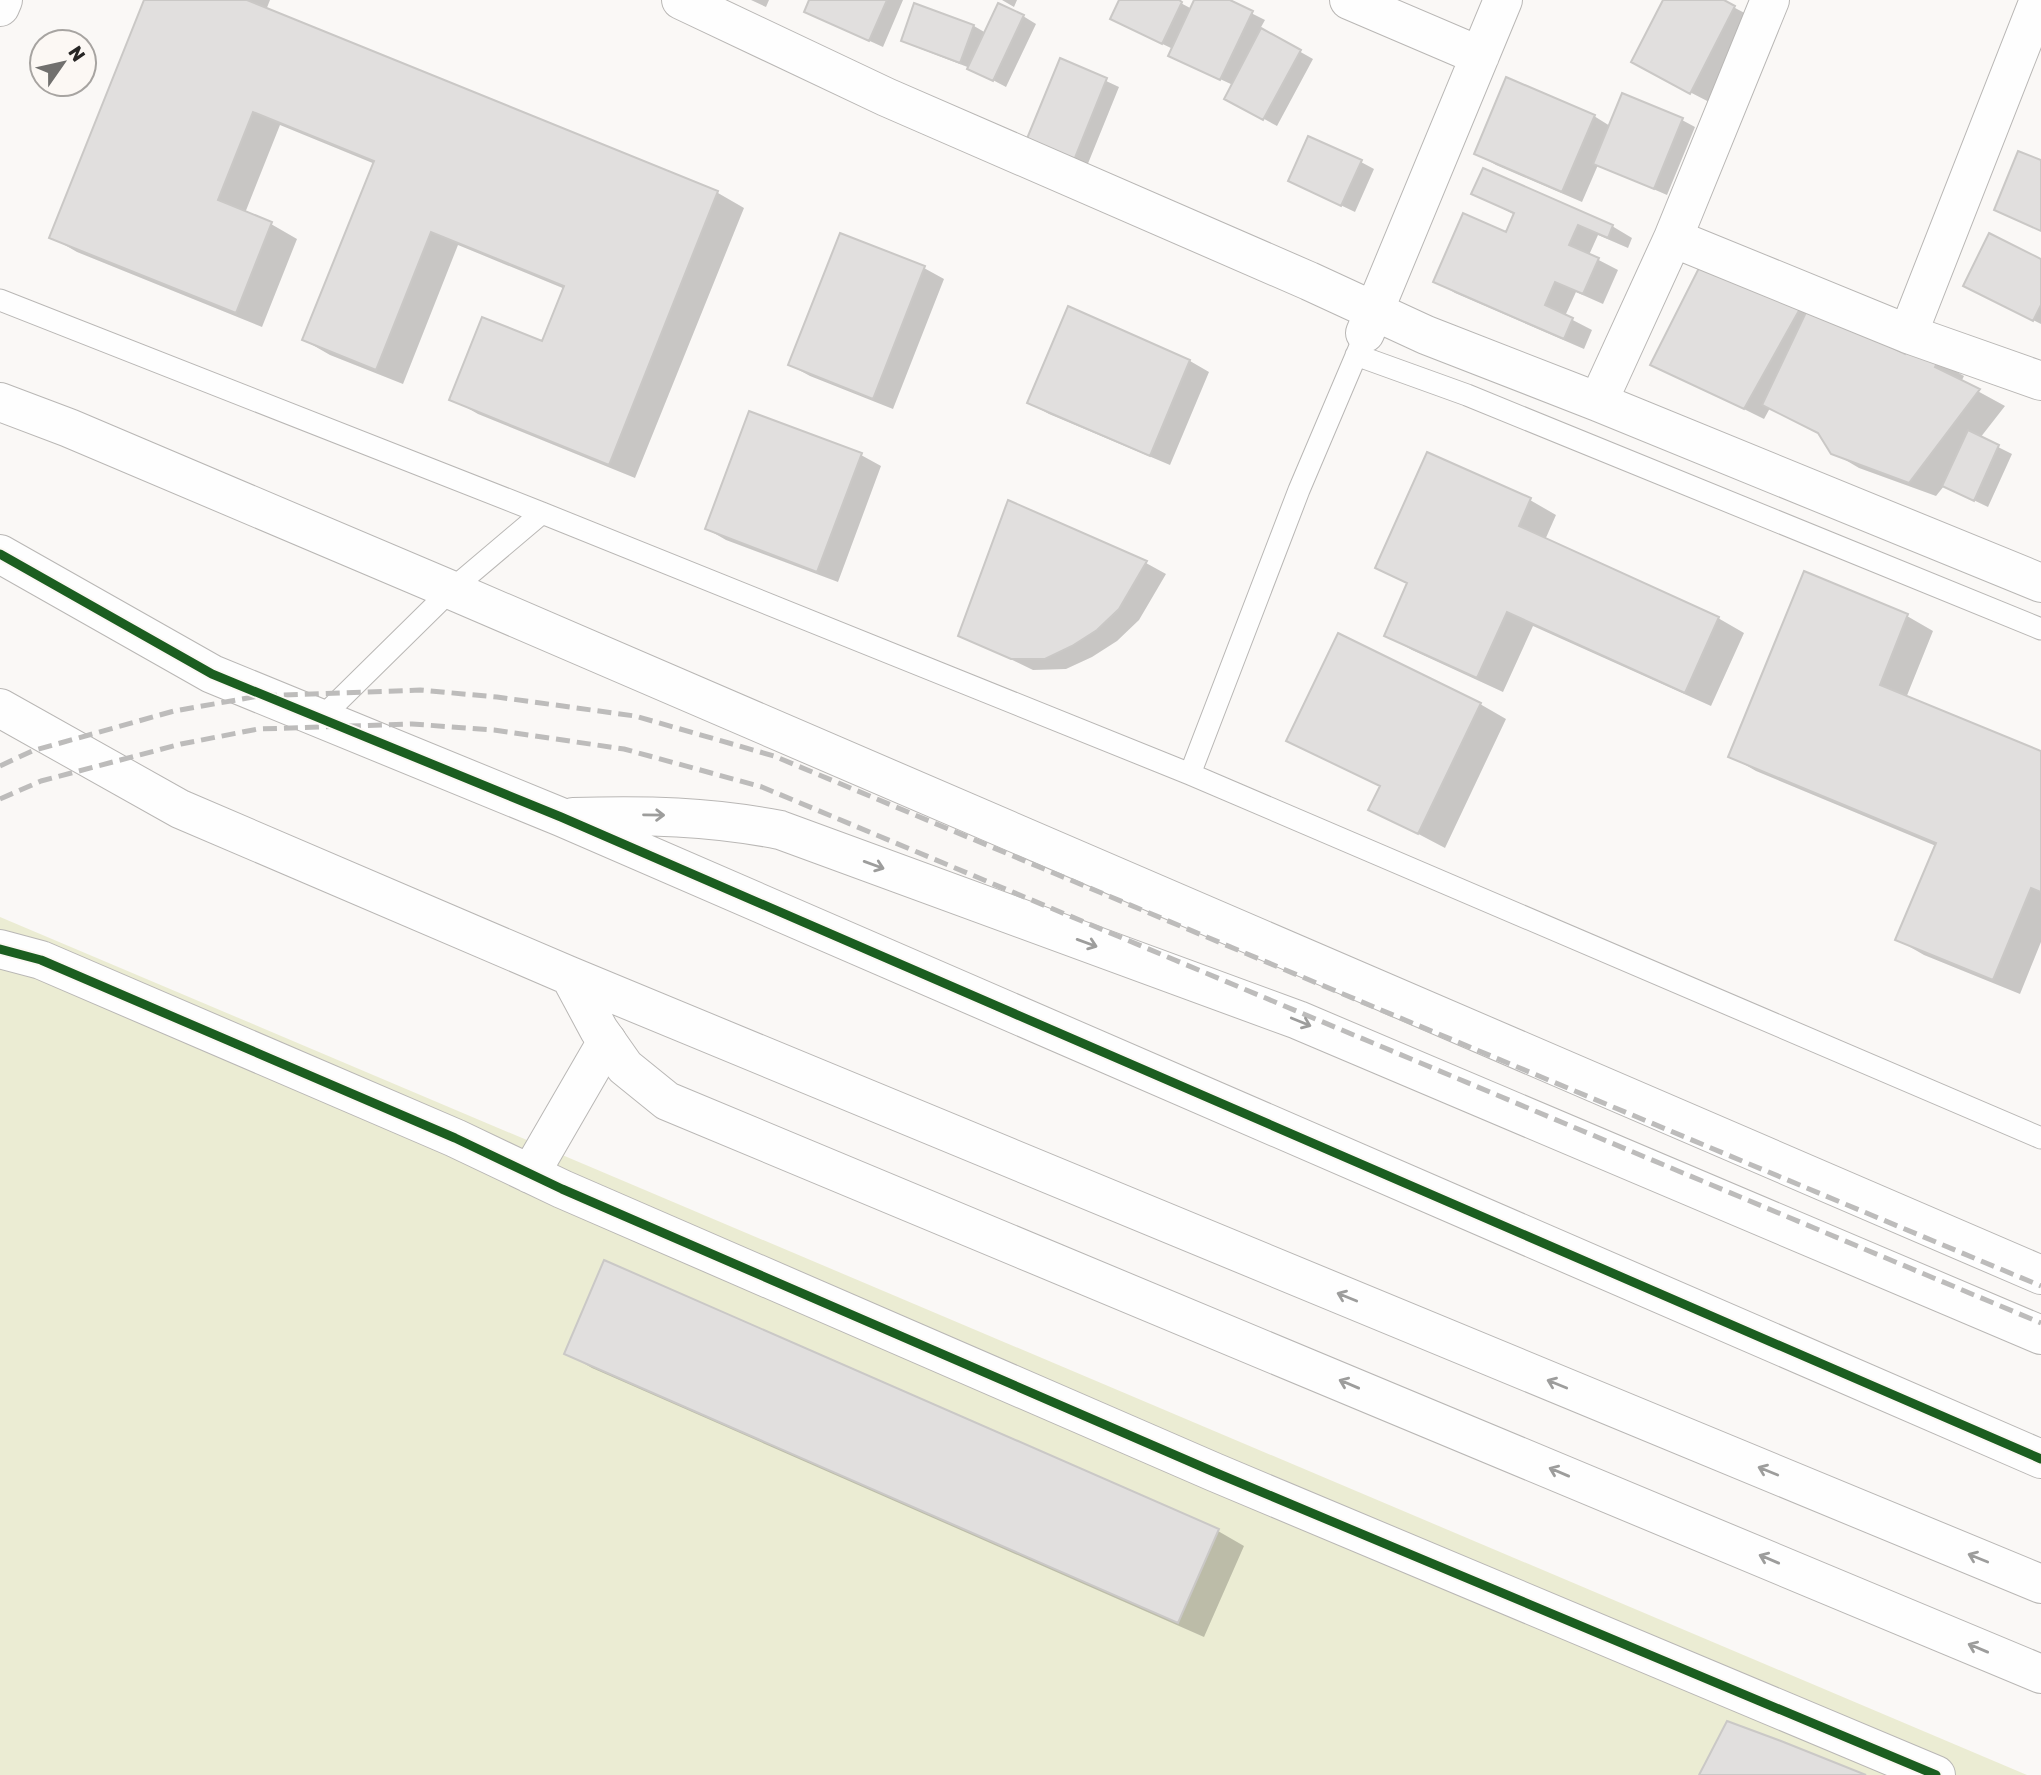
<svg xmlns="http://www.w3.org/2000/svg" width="2041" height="1775" viewBox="0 0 2041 1775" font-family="Rubik,sans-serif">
  <rect width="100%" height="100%" fill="#faf8f6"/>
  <!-- green -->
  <path fill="#ebecd3" d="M 0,917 L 2027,1775 L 0,1775 Z"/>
  <!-- shadow -->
  <path fill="#0003" d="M 146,0 L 270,0 L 266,10 L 718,193 L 744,208 L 635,478 L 478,414 L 452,399 L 543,344 L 565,289 L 458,245 L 403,384 L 330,355 L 304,340 L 375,164 L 280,125 L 245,213 L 271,224 L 297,239 L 262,327 L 77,252 L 51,237 Z
    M 751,0 L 769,0 L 766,7 Z
    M 811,0 L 903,0 L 883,47 L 806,12 Z
    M 1002,0 L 1017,0 L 1014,7 Z
    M 1121,0 L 1175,0 L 1192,9 L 1196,0 L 1225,0 L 1265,20 L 1260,29 L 1313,59 L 1277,126 L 1226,98 L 1233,85 L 1183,62 L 1173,49 L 1125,26 Z
    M 1665,0 L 1720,0 L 1754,18 L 1711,103 L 1653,73 Z
    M 915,5 L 974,26 L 986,33 L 1023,16 L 1036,24 L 1006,87 L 970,68 L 916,47 L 903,40 Z
    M 1061,60 L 1119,87 L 1087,166 L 1041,148 Z
    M 1594,116 L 1610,126 L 1682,120 L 1695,127 L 1667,195 L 1598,165 L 1582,202 L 1496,165 L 1476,153 Z
    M 1361,162 L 1374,169 L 1355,212 L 1290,181 Z
    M 1473,193 L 1612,226 L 1632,238 L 1628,248 L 1598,235 L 1589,255 L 1618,270 L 1603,304 L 1576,292 L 1565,316 L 1592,330 L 1584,349 L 1455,293 L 1436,281 L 1507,234 L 1515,215 Z
    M 2041,261 L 2041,324 L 1978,293 Z
    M 1704,263 L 1906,356 L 1938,361 L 1964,376 L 1961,382 L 2005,406 L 1980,438 L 2012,454 L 1988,507 L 1944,486 L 1936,496 L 1859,468 L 1832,452 L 1821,435 L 1770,408 L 1764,419 L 1653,364 Z
    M 924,268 L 944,279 L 893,409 L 810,376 L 790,365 Z
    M 1069,309 L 1190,361 L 1209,372 L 1170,465 L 1049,414 L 1029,403 Z
    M 1428,454 L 1530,500 L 1556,515 L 1545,540 L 1718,618 L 1744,633 L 1711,706 L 1533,626 L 1503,692 L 1412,650 L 1386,635 L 1409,585 L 1377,567 Z
    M 861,455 L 881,466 L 838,582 L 726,540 L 707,529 Z
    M 1009,503 L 1146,563 L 1166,574 L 1139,620 L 1117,641 L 1092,657 L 1066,669 L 1033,670 L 960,635 Z
    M 1805,574 L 1907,616 L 1933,631 L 1906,698 L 2041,753 L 2041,942 L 2020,994 L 1924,955 L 1898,940 L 1936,846 L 1756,771 L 1730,756 Z
    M 1480,704 L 1506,719 L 1445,848 L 1371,809 L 1381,787 L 1289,740 Z
    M 566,1353 L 1218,1531 L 1244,1546 L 1204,1637 L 592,1368 Z"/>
  <!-- building -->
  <path fill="#e1dfde" stroke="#cac8c6" stroke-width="2" d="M 144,0 L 247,0 L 718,191 L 609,465 L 449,400 L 482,317 L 542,341 L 564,286 L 431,232 L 376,370 L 302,340 L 374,161 L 253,112 L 218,200 L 272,222 L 236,313 L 49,238 Z
    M 809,0 L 887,0 L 869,41 L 804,12 Z
    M 1119,0 L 1179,0 L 1182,2 L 1162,44 L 1110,19 Z
    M 1194,0 L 1230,0 L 1253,11 L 1220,80 L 1168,56 Z
    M 1663,0 L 1724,0 L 1735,6 L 1690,94 L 1631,62 Z
    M 914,3 L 974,25 L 960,63 L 901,41 Z
    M 998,3 L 1024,15 L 993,81 L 967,69 Z
    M 1261,28 L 1301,50 L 1263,120 L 1224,99 Z
    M 1060,58 L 1107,78 L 1074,160 L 1026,141 Z
    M 1506,77 L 1595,115 L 1562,192 L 1474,154 Z
    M 1622,93 L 1683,118 L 1654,189 L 1593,164 Z
    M 1308,136 L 1362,160 L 1341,206 L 1288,181 Z
    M 2018,151 L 2041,160 L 2041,231 L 1994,210 Z
    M 1483,168 L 1613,225 L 1608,238 L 1578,225 L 1569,245 L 1599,258 L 1583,294 L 1555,282 L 1545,305 L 1573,318 L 1564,339 L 1433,282 L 1463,213 L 1506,232 L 1514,213 L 1471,194 Z
    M 840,233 L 925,266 L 873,399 L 788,365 Z
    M 1989,233 L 2041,259 L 2041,305 L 2033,321 L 1963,286 Z
    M 1703,260 L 1801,307 L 1744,409 L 1650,365 Z
    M 1068,306 L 1190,360 L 1150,456 L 1027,403 Z
    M 1809,306 L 1905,354 L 1910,345 L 1939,359 L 1935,367 L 1980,389 L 1909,483 L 1831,454 L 1818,433 L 1762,405 Z
    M 749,411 L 862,453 L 817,572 L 705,529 Z
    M 1968,430 L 1999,445 L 1974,501 L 1942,486 Z
    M 1427,452 L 1531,498 L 1519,526 L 1719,617 L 1685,693 L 1507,612 L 1477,678 L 1384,636 L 1407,583 L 1375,568 Z
    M 1008,500 L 1147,561 L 1119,609 L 1097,630 L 1072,646 L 1045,659 L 1011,659 L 958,636 Z
    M 1804,571 L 1908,614 L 1880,685 L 2041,751 L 2041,892 L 2031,888 L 1993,980 L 1895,940 L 1936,843 L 1728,757 Z
    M 1338,633 L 1481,703 L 1418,834 L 1368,810 L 1380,786 L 1286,741 Z
    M 604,1260 L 1219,1529 L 1178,1623 L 564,1354 Z
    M 1727,1721 L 1781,1741 L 1866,1775 L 1699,1775 Z"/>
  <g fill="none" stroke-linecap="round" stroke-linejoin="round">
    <!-- service casing -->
    <g stroke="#b9b7b5" stroke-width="23">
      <path id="service" d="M 0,300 L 542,513 L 1190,774 L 2041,1138
        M 1356,355 L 1467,395 L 2041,629
        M 321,718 L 451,590 L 542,513
        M 1190,774 L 1299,490 L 1361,344"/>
    </g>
    <!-- minor casing -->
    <g stroke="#b9b7b5" stroke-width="40">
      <path id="minor" d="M 681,0 L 886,97 L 1309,281 L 1426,335 L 1598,402 L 2041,583
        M 1349,0 L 1480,56
        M 0,7 L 3,0
        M 1673,238 L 1908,334 L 2041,381
        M 1365,333 L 1503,0
        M 1908,334 L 2039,0
        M 0,402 L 69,428 L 451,590 L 2041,1275
        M 1598,402 L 1673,238 L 1770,0
        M 0,949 L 41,960 L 455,1138 L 562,1189 L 1214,1472 L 1936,1775
        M 530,1174 L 607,1041"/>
    </g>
    <!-- tertiary casing -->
    <g stroke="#b9b7b5" stroke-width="40">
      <path id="tertiary" d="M 0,554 L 212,674 L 561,817 L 2041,1459
        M 0,708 L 180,809 L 570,976 L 2041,1584
        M 573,817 C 647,815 708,816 780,830 L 1298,1020 L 2041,1335
        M 570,976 L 599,1030 L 625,1067 L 667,1101 L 2041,1674"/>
    </g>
    <!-- service -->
    <use href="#service" stroke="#fefefe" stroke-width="21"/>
    <!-- minor -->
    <use href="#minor" stroke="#fefefe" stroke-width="38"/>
    <!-- tertiary -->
    <use href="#tertiary" stroke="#fefefe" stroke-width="38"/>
    <!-- rail -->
    <path stroke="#bdbcbb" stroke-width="5" stroke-dasharray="14 7" stroke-linecap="butt" d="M 0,766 L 32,751 L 174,711 L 259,696 L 420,690 L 497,697 L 635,716 L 774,756 L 2041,1286
      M 0,799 L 41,781 L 181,744 L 258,729 L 412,724 L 494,730 L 624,749 L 762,787 L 2041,1323"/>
    <!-- cycleway casing -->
    <g stroke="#fcf8f4" stroke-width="13">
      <path id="cycleway" d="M 0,554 L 212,674 L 561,817 L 2041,1459
        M 0,949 L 41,960 L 455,1138 L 562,1189 L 1214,1472 L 1936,1775"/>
    </g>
    <!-- cycleway -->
    <use href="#cycleway" stroke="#1b5e20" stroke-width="9"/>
  </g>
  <!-- one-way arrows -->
  <defs><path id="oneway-shaft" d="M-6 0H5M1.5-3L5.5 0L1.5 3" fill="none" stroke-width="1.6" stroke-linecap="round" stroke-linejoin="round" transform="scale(1.75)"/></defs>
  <g stroke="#9d9d9c">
    <use href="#oneway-shaft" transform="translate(654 815) rotate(1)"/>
    <use href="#oneway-shaft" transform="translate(874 865) rotate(20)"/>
    <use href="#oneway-shaft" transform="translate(1087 943) rotate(20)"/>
    <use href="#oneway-shaft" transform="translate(1301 1022) rotate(22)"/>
    <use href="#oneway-shaft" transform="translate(1347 1297) rotate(-158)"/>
    <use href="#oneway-shaft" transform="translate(1349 1384) rotate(-157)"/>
    <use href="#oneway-shaft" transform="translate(1557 1384) rotate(-158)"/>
    <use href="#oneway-shaft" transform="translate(1768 1471) rotate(-158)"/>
    <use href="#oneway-shaft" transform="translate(1559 1472) rotate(-157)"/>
    <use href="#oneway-shaft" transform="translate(1978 1558) rotate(-158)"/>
    <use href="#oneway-shaft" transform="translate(1769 1559) rotate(-157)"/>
    <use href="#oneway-shaft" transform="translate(1978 1648) rotate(-157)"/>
  </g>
  <!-- north arrow -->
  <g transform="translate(63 63) rotate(56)"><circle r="33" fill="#fcf8f4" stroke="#a7a4a1" stroke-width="2"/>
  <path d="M0-5L12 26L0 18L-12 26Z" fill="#71706e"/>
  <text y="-10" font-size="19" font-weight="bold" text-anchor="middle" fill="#272625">N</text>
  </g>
</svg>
